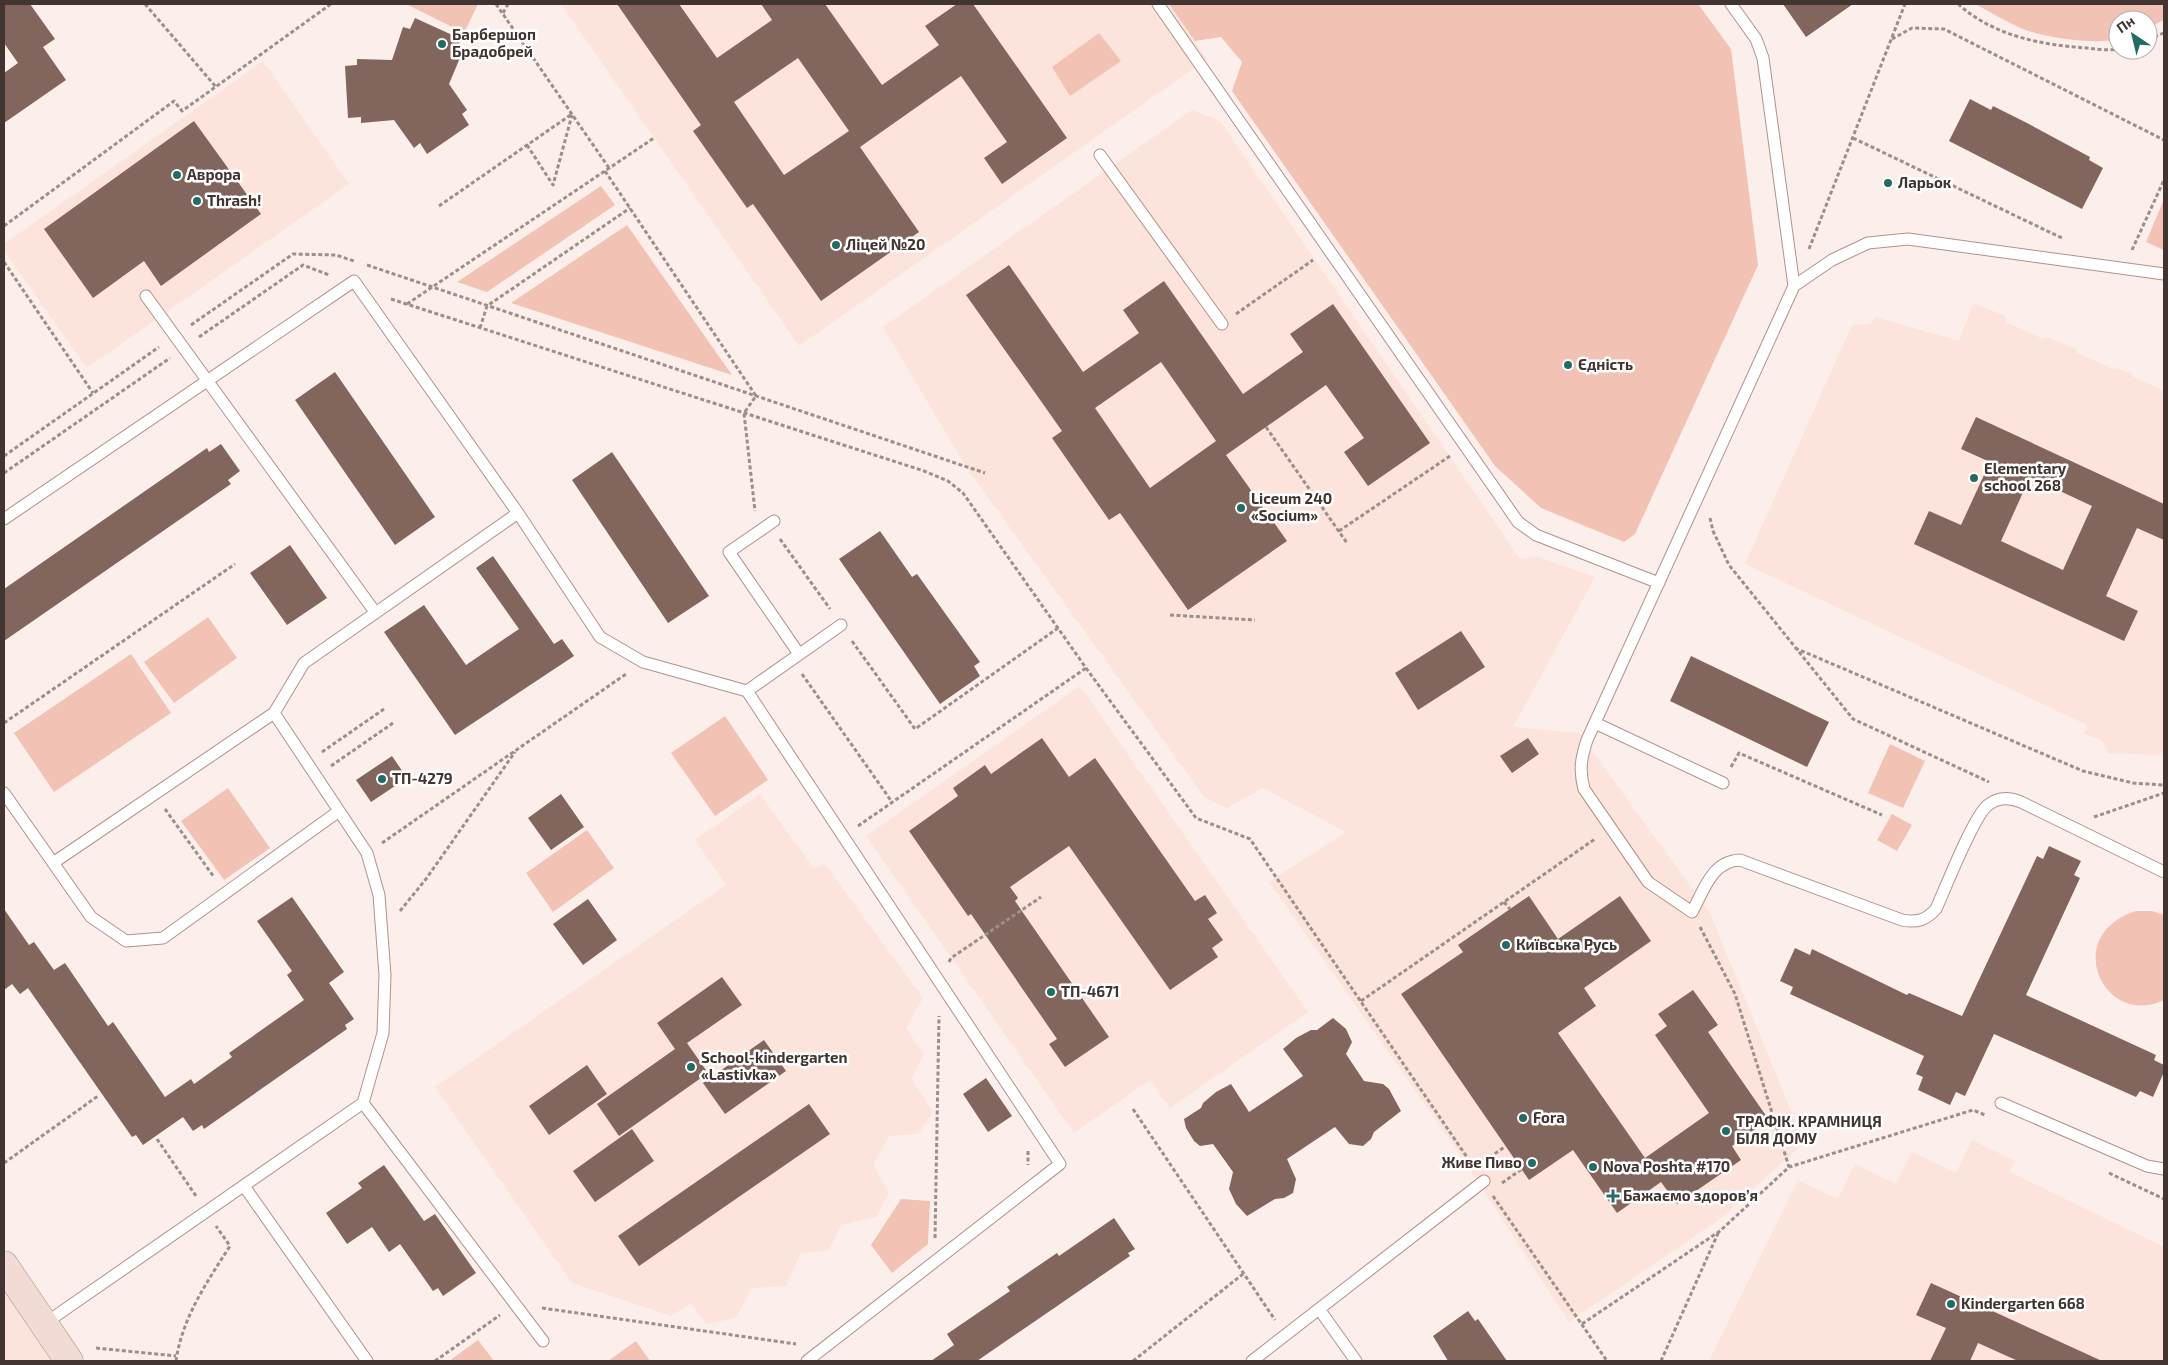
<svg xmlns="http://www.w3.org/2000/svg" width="2168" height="1365" viewBox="0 0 2168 1365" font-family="'Exo 2',sans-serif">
  <rect width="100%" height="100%" fill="#fcefeb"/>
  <!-- built -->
  <path fill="#fce3dc" d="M 561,4 L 1169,4 L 1207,59 L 799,346 Z
    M 263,61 L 349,184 L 87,368 L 4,251 L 4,244 Z
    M 1192,110 L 1220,121 L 1520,559 L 1538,557 L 1595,577 L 1513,727 L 1579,733 L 1710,913 L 1804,1143 L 1720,1219 L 1569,1322 L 1457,1150 L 1269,882 L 1346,832 L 1263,788 L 1227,808 L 1205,798 L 966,467 L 883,327 Z
    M 1976,304 L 2005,316 L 2006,322 L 2043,339 L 2047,337 L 2076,349 L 2077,353 L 2113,369 L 2115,368 L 2131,373 L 2132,376 L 2164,391 L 2164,755 L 2108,753 L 2102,740 L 2083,734 L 2087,725 L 1745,564 L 1852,325 L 1870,324 L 1875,317 L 1959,341 L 1972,306 Z
    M 1080,686 L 1308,1012 L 1170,1108 L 1150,1080 L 1074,1133 L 866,836 Z
    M 760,794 L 814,869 L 824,863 L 923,998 L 906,1028 L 924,1055 L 911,1078 L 933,1112 L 918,1134 L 889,1136 L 873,1165 L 889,1193 L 876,1217 L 841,1225 L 829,1250 L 800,1254 L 786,1286 L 752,1288 L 736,1318 L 706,1324 L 691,1303 L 671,1316 L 572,1283 L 435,1087 L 726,885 L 695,840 Z
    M 1972,1140 L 2015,1161 L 2010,1172 L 2164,1247 L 2164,1361 L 1709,1361 L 1798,1180 L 1838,1199 L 1855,1164 L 1896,1184 L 1912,1152 L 1956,1173 Z
    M 4,1284 L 56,1361 L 4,1361 Z"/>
  <!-- green -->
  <path fill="#f2c2b4" d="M 406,4 L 478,4 L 464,33 Z
    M 1169,4 L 1698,4 L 1731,49 L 1758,265 L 1635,534 L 1624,542 L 1541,508 L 1495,466 L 1232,91 L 1242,62 L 1221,37 L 1195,41 Z
    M 1975,4 L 2164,4 L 2164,20 L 2148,28 L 2148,20 L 2118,20 L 2118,39 C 2095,45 2045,38 2023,29 C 2007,22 1990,12 1975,4 Z
    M 1099,33 L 1121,61 L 1070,96 L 1052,67 Z
    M 601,186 L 615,205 L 487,292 L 457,282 Z
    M 2164,199 L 2164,250 L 2146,242 Z
    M 627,225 L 732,375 L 511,303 Z
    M 208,617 L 237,658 L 174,703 L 144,662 Z
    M 131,654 L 171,713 L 54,792 L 14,733 Z
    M 725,716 L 768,780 L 715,816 L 671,753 Z
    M 1890,744 L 1925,761 L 1903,808 L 1868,793 Z
    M 228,788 L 270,848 L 224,880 L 181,821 Z
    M 1892,814 L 1912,825 L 1897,851 L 1877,840 Z
    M 587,830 L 614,868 L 553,912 L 526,873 Z
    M 2136,911 L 2152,911 L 2164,915 L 2164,1000 C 2104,1029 2060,935 2136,911 Z
    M 901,1199 L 930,1201 L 928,1244 L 892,1273 L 871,1245 Z
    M 478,1340 L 494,1361 L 449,1361 Z
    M 636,1341 L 650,1361 L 608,1361 Z"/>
  <!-- building -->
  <path fill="#82655d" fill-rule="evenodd" d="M 4,4 L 30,4 L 55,39 L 43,47 L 66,80 L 4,123 L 4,73 L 18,63 L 4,43 Z
    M 617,4 L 679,4 L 717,58 L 772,20 L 761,4 L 825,4 L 882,85 L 939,45 L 925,26 L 957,4 L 973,4 L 1067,138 L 1002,184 L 984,158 L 1007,142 L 961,76 L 860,147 L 919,232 L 821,301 L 753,204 L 747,208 L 693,131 L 701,125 ZM 798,58 L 849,131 L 784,175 L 734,102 Z
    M 1783,4 L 1853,4 L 1806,37 Z
    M 415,18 L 461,39 L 456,51 L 462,53 L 449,84 L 467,110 L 462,114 L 469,125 L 427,154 L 420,143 L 414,148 L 394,120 L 361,123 L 361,117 L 348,118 L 345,66 L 357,65 L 357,59 L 392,60 L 403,27 L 410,29 Z
    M 1970,99 L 1991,110 L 1993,106 L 2027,123 L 2090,157 L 2089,160 L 2103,168 L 2082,209 L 1949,141 Z
    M 194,121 L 261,214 L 161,286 L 144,261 L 93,298 L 44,229 Z
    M 1009,265 L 1083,372 L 1139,333 L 1123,310 L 1164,281 L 1243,394 L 1303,352 L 1290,334 L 1333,304 L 1430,443 L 1368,486 L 1344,452 L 1364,438 L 1326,385 L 1226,455 L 1287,541 L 1188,610 L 1120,513 L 1109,520 L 1052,438 L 1062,431 L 966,295 ZM 1161,362 L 1216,441 L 1150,488 L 1095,408 Z
    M 335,372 L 435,517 L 395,545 L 295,400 Z
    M 1976,417 L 2164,504 L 2164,540 L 2137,528 L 2106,596 L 2138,611 L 2124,641 L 1914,544 L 1929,511 L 1961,525 L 1990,462 L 1961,449 ZM 2030,477 L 2092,506 L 2063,570 L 2001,541 Z
    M 221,444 L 240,471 L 228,480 L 231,484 L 4,641 L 4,589 L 207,448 L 209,452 Z
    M 612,452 L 709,596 L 668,623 L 572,480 Z
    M 880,531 L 912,577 L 917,574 L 980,662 L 974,666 L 980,676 L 940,704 L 839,559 Z
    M 290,545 L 327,598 L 287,625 L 250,573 Z
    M 493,556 L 554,644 L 562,639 L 574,656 L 455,735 L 384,632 L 424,605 L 466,665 L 519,629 L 476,568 Z
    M 1461,631 L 1485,667 L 1418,710 L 1395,673 Z
    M 1691,656 L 1829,722 L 1807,767 L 1670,701 Z
    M 1042,738 L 1069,777 L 1095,758 L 1195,901 L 1205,895 L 1217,913 L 1208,919 L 1223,940 L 1212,948 L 1218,957 L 1170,990 L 1069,846 L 1010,887 L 1018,898 L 1015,901 L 1109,1037 L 1065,1067 L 1049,1044 L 1057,1039 L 971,914 L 968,916 L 909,831 L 958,796 L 953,788 L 985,765 L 991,774 Z
    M 1528,738 L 1539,754 L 1512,773 L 1500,756 Z
    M 392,756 L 407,778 L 371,802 L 356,780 Z
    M 561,794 L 584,827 L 551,850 L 528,818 Z
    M 2049,846 L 2081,861 L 2074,875 L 2080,878 L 2026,995 L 2156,1055 L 2154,1060 L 2164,1065 L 2164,1072 L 2153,1097 L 2140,1091 L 2136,1097 L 1994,1034 L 1965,1096 L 1956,1092 L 1950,1105 L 1918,1090 L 1923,1077 L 1916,1074 L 1924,1056 L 1790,994 L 1793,987 L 1780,981 L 1795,948 L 1810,955 L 1812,949 L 1907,995 L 1909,993 L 1962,1016 L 2037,856 L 2043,859 Z
    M 1529,896 L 1558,939 L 1620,896 L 1651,941 L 1584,988 L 1596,1006 L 1558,1033 L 1645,1158 L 1709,1113 L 1655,1035 L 1667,1026 L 1658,1014 L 1693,990 L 1718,1025 L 1708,1032 L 1769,1120 L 1732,1146 L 1741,1160 L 1677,1204 L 1661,1182 L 1617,1213 L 1573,1150 L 1529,1180 L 1401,994 L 1463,952 L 1458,945 Z
    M 292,897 L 344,972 L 329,983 L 354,1019 L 345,1025 L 347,1029 L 204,1129 L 202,1125 L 193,1131 L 183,1117 L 143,1145 L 136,1135 L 132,1137 L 28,988 L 20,994 L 12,984 L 4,990 L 4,909 L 29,945 L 34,942 L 54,970 L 65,963 L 108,1026 L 113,1022 L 165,1097 L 191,1079 L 194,1084 L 232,1057 L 229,1053 L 304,1000 L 287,975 L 292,971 L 257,921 Z
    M 588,899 L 617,940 L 583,965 L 553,924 Z
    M 722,977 L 742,1005 L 687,1043 L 708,1073 L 619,1136 L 597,1104 L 675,1049 L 657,1023 Z
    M 1333,1018 L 1346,1029 L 1352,1042 L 1346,1054 L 1364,1081 L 1383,1084 L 1389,1089 L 1401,1111 L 1374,1132 L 1371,1139 L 1363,1146 L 1349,1144 L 1335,1127 L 1287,1159 L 1296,1179 L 1293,1193 L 1284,1198 L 1275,1199 L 1247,1216 L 1236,1204 L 1229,1189 L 1233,1172 L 1213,1144 L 1200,1146 L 1194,1141 L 1186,1128 L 1184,1119 L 1201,1108 L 1203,1103 L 1216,1092 L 1231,1084 L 1249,1112 L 1303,1076 L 1283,1049 L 1296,1038 L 1311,1030 L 1317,1030 Z
    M 764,1040 L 786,1071 L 725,1114 L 703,1083 Z
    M 587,1065 L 607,1094 L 549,1135 L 529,1106 Z
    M 986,1078 L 1012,1116 L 988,1132 L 963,1094 Z
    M 809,1104 L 830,1134 L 639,1266 L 618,1236 Z
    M 632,1129 L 654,1161 L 595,1202 L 573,1171 Z
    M 384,1165 L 424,1221 L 435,1214 L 476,1273 L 443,1296 L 438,1288 L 433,1291 L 400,1244 L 389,1252 L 372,1227 L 347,1244 L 326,1213 L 362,1188 L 358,1183 Z
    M 1114,1218 L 1135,1249 L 1128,1253 L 1130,1256 L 977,1361 L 931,1361 L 954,1345 L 947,1334 L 1010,1291 L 1007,1287 L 1057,1253 L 1059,1256 Z
    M 1931,1283 L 2102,1361 L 2018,1361 L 1978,1343 L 1970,1361 L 1930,1361 L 1946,1328 L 1916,1315 Z
    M 1468,1311 L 1475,1321 L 1478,1319 L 1507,1361 L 1448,1361 L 1433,1336 Z"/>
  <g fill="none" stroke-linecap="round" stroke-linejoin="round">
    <!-- lane casing -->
    <g stroke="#b19289" stroke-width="13">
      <path id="lane" d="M 1158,4 L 1518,522 L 1536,535 L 1659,583
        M 1731,4 L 1756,39 L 1763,58 L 1794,286
        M 1100,155 L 1222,324
        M 2164,274 L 1908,239 L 1868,243 L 1832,260 L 1794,286 L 1587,740 C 1581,758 1579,770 1584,789 L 1648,882 L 1692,912 C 1704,890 1712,861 1740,860 L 1902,920 C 1917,923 1926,920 1936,909 C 1945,889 1974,815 1988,805 C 1998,797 2009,797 2021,802 L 2164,872
        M 146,296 L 375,612
        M 4,519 L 354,281 L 518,513 L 600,637 L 643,662 L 747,691 L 1060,1164 L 807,1361
        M 774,521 L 729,552 L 799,654
        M 747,691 L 841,625
        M 1595,723 L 1723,783
        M 4,793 L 91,917 L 126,941 L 163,938 L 339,811
        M 53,863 L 274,713
        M 363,1103 L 543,1341
        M 2001,1103 L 2147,1166 L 2164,1169
        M 244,1186 L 367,1361
        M 1319,1309 L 1356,1361
        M 44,1324 L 363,1103 L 383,1033 L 385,975 L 379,895 L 367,853 L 274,713 L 304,663 L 518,513
        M 1252,1361 L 1484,1181"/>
    </g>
    <!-- secondary casing -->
    <g stroke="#b19289" stroke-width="29">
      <path id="secondary" d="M 4,1265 L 69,1361"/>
    </g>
    <!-- path -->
    <path stroke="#9c8f8b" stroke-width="3" stroke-dasharray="4 2.5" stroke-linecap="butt" d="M 145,4 L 216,87
      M 496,4 L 609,168
      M 1958,4 C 1994,36 2041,45 2087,48 C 2097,49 2108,51 2118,49
      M 503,13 L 508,4
      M 1892,39 L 1912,28 L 1944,29 L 2164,140
      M 2148,39 L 2164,33
      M 1853,138 L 2064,239
      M 527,145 L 553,185 L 572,115
      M 605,171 L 756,396 L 744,413 L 755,511
      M 439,206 L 572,114
      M 4,226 L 174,101 L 182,111 L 331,4
      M 1809,249 L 1905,4
      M 2132,250 L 2164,180
      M 4,262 L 93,393
      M 367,265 L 985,473
      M 391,299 L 924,471 L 948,481 L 963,493 L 1086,668 L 1196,818 L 1250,839 L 1473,1166
      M 407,304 L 654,138
      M 1236,314 L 1313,260
      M 191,325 L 293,254 L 336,255 L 354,261
      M 480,328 L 487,306 L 630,208
      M 199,337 L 303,265 L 329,275
      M 1266,427 L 1347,543
      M 4,456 L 159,347
      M 4,473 L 170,358
      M 1710,518 L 1713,531 L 1729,565 L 1853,719 L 1989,782
      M 1339,531 L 1450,456
      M 780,539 L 830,609
      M 1170,615 L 1255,620
      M 852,641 L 915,729 L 1058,628
      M 1795,648 L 2083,771 L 2133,783 L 2164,785
      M 802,674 L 892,802
      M 4,723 L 235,564
      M 322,752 L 384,709
      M 331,766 L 393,723
      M 1731,767 L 1739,753 L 1882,815
      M 165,809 L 214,877
      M 2094,817 L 2164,793
      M 858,826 L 1086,668
      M 382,843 L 626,674
      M 1504,902 L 1510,909
      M 400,911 L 426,879 L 515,752
      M 1700,927 L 1735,994 L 1789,1167
      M 949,962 L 951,958 L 1041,897
      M 1361,1001 L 1595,839
      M 1133,1109 L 1275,1320
      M 157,1139 L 196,1196
      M 1028,1151 L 1028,1165
      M 1484,1161 L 1506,1146
      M 4,1163 L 98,1096
      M 2109,1173 L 2164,1199
      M 1502,1183 L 1522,1169
      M 1493,1196 L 1607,1361
      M 935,1238 L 939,1016
      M 542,1308 L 796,1344
      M 1582,1324 L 1720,1231 L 1789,1167 L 1973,1110 L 1985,1115
      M 96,1348 L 176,1356
      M 176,1361 C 182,1318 207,1282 230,1246 L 216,1226
      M 435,1361 L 500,1315
      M 1133,1361 L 1243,1274
      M 1661,1361 L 1719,1231"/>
    <!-- lane -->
    <use href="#lane" stroke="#fff" stroke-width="11"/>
    <!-- secondary -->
    <use href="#secondary" stroke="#f3dbd5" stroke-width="28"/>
  </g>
  <!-- markers -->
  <g fill="#226c65" stroke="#fff" stroke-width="2">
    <circle cx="442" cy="44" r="5"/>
    <circle cx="177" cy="175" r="5"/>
    <circle cx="1888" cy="183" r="5"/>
    <circle cx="197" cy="201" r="5"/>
    <circle cx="836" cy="245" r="5"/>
    <circle cx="1568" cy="365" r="5"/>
    <circle cx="1974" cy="478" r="5"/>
    <circle cx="1241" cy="508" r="5"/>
    <circle cx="382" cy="779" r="5"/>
    <circle cx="1506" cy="945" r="5"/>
    <circle cx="1051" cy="992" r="5"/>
    <circle cx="691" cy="1067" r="5"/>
    <circle cx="1523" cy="1118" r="5"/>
    <circle cx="1726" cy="1131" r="5"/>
    <circle cx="1532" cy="1163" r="5"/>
    <circle cx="1593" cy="1167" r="5"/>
    <path d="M1610.5 1188.5h5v5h5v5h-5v5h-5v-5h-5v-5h5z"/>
    <circle cx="1951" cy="1304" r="5"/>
  </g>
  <g text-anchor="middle" stroke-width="5" stroke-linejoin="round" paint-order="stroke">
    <!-- poi labels -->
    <g font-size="15" font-weight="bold" fill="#423531" stroke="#fff" text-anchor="start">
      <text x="452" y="40">Барбершоп<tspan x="452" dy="17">Брадобрей</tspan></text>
      <text x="187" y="180">Аврора</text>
      <text x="1898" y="188">Ларьок</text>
      <text x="207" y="206">Thrash!</text>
      <text x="846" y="250">Ліцей №20</text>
      <text x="1578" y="370">Єдність</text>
      <text x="1984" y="474">Elementary<tspan x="1984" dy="17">school 268</tspan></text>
      <text x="1251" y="504">Liceum 240<tspan x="1251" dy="17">«Socium»</tspan></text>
      <text x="392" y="784">ТП-4279</text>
      <text x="1516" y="950">Київська Русь</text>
      <text x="1061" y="997">ТП-4671</text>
      <text x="701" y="1063">School-kindergarten<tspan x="701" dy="17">«Lastivka»</tspan></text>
      <text x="1533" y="1123">Fora</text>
      <text x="1736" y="1127">ТРАФІК. КРАМНИЦЯ<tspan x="1736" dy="17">БІЛЯ ДОМУ</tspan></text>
      <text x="1522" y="1168" text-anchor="end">Живе Пиво</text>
      <text x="1603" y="1172">Nova Poshta #170</text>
      <text x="1623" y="1201">Бажаємо здоровʼя</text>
      <text x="1961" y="1309">Kindergarten 668</text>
    </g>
  </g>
  <!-- border -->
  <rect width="2168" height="1365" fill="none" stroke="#423531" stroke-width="10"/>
  <!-- north arrow -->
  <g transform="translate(2133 35) rotate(325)"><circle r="24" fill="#ffffff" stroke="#b3aead"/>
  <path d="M0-4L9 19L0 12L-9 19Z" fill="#226c65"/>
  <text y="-8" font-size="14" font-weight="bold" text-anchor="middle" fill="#423531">Пн</text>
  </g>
</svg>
